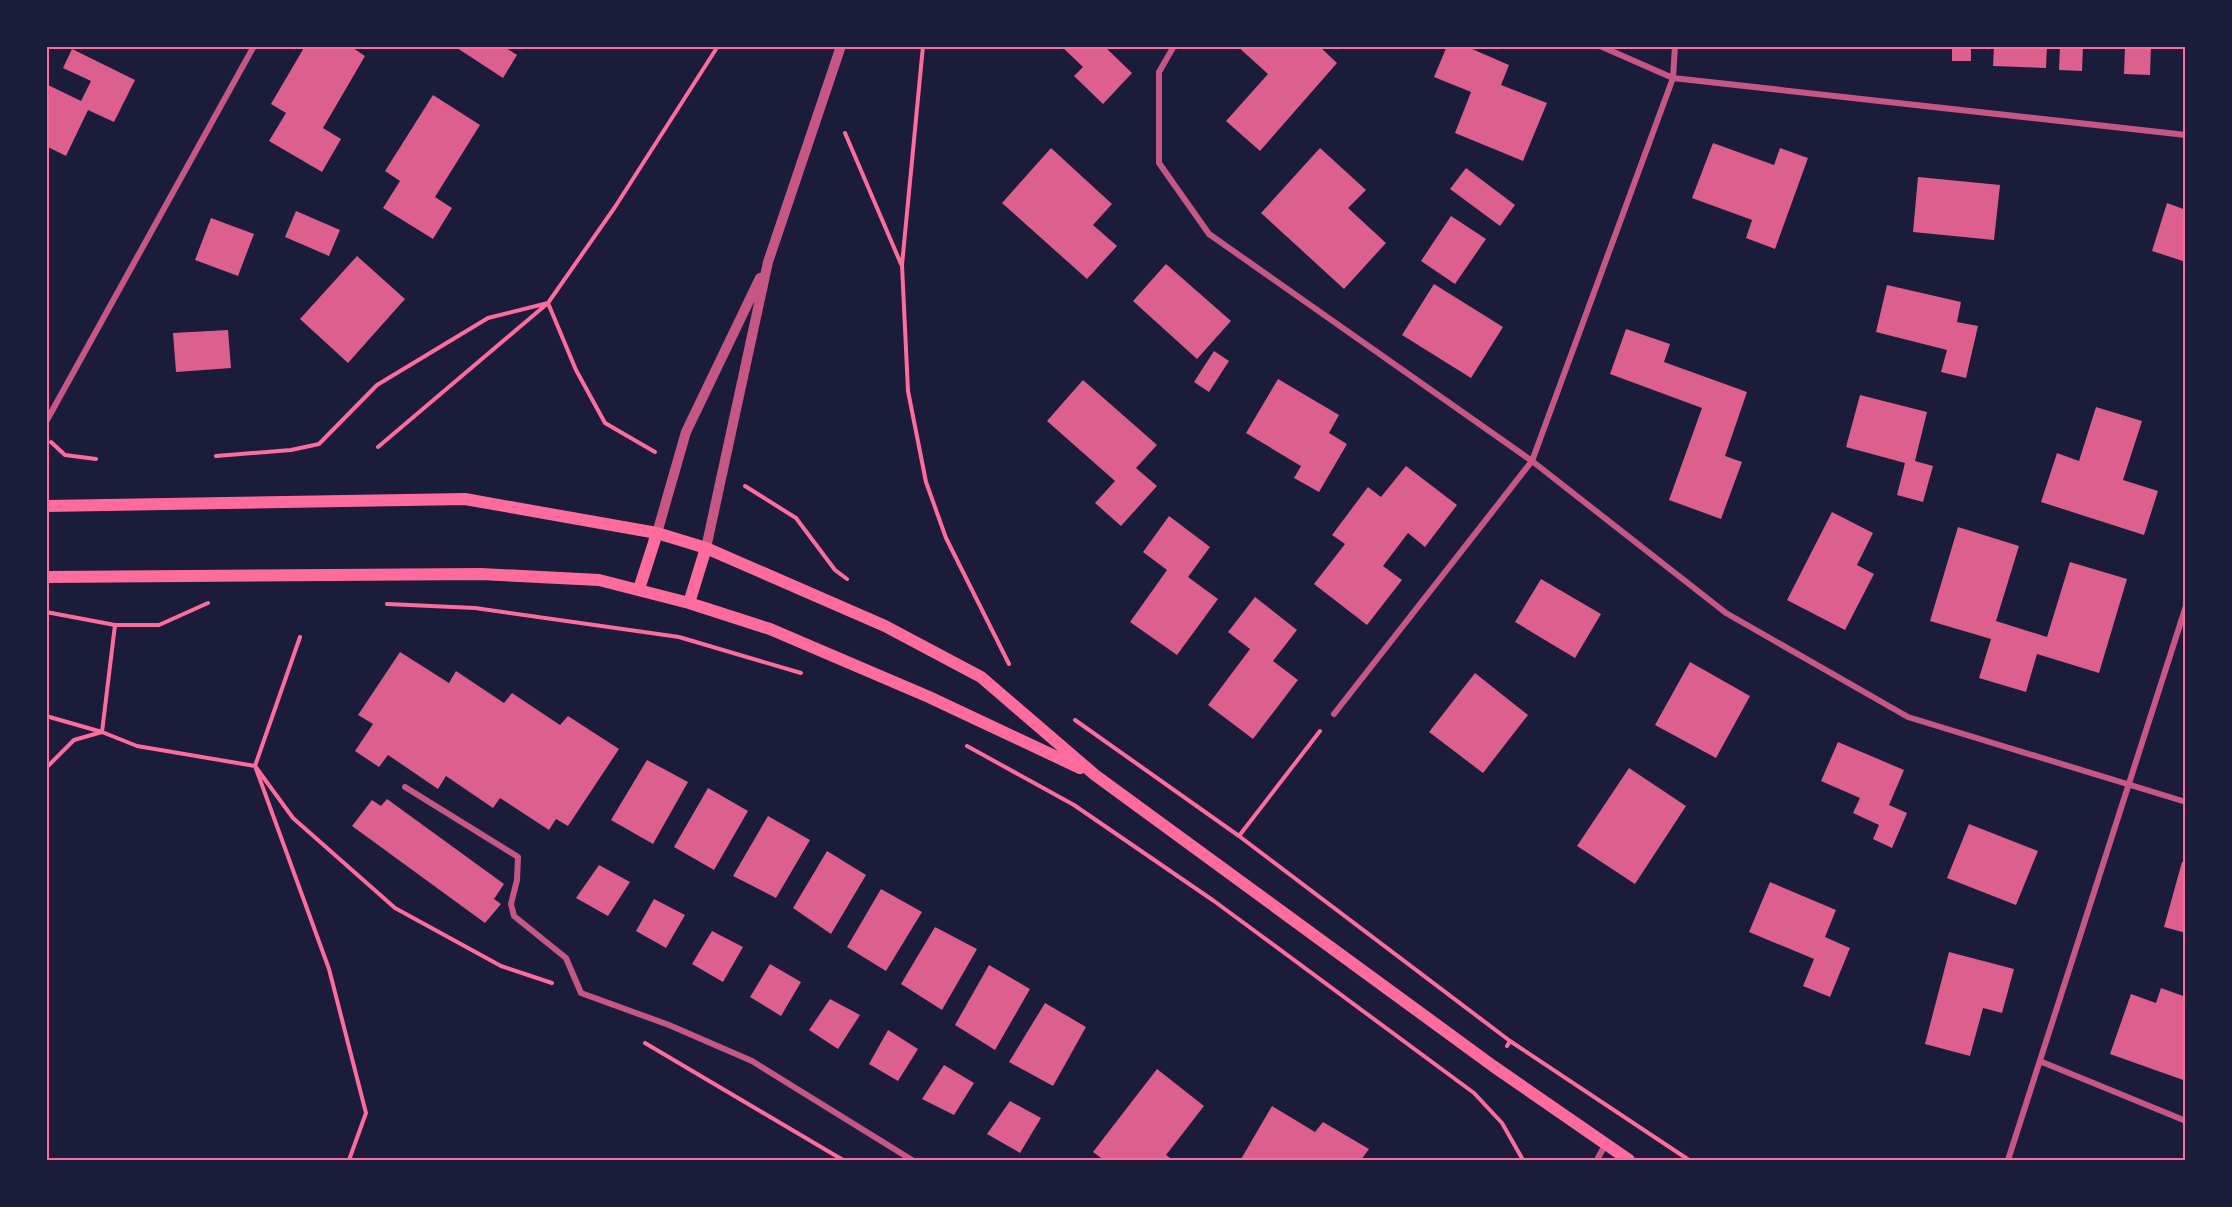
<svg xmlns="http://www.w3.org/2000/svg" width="2232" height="1207" viewBox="0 0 2232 1207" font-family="'DejaVu Sans',sans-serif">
  <rect width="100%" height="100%" fill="#1b1b3a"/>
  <!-- building -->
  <path fill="#dd5f8e" d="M 305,46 L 350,46 L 365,56 L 323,128 L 341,139 L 322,172 L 269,141 L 286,113 L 271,104 Z
    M 454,46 L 503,46 L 517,55 L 503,78 Z
    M 1061,46 L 1104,46 L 1132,73 L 1103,104 L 1074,76 L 1083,67 Z
    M 1237,46 L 1319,46 L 1337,63 L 1260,151 L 1226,121 L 1268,74 Z
    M 1447,46 L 1465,46 L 1509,65 L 1501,85 L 1547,103 L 1523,161 L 1455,133 L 1471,92 L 1434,77 Z
    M 1952,46 L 1971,46 L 1971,61 L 1952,61 Z
    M 1994,46 L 2047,46 L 2046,68 L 1993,66 Z
    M 2060,46 L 2083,46 L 2082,71 L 2059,70 Z
    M 2125,46 L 2151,46 L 2150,75 L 2124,74 Z
    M 72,49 L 135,80 L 114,122 L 88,110 L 66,156 L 46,146 L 46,84 L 81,101 L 91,81 L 63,68 Z
    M 433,95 L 480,125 L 435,197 L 452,208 L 433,239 L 383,208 L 400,181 L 385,171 Z
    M 1713,143 L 1774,165 L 1780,148 L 1808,158 L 1775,249 L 1746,238 L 1752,220 L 1692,198 Z
    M 1051,148 L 1112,204 L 1093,225 L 1117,246 L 1087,279 L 1002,203 Z
    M 1320,148 L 1366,190 L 1348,208 L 1386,243 L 1344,289 L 1261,213 Z
    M 1466,168 L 1515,205 L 1500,226 L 1450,189 Z
    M 1918,177 L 2000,185 L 1994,240 L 1913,232 Z
    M 2167,203 L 2186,210 L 2186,262 L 2152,251 Z
    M 296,211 L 340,230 L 329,256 L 285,237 Z
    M 1451,216 L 1486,239 L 1455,284 L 1421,261 Z
    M 211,218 L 254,234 L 238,276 L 195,260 Z
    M 357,256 L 405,299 L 348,363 L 300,319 Z
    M 1166,264 L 1231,321 L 1197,359 L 1133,301 Z
    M 1434,284 L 1503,327 L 1471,378 L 1402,335 Z
    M 1887,285 L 1961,302 L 1957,322 L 1978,326 L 1966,378 L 1941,372 L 1947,350 L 1876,332 Z
    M 1626,329 L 1670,344 L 1664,362 L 1747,392 L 1725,456 L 1742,462 L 1721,519 L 1669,500 L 1702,408 L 1610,374 Z
    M 228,330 L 231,368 L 176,372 L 173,333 Z
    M 1214,351 L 1229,361 L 1209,392 L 1194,382 Z
    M 1278,379 L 1339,415 L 1329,433 L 1347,444 L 1319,492 L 1294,478 L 1301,466 L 1246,433 Z
    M 1083,380 L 1157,445 L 1136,468 L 1157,486 L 1121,526 L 1095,503 L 1115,481 L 1047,421 Z
    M 1860,395 L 1927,412 L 1915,461 L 1933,466 L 1923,502 L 1897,495 L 1905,463 L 1846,447 Z
    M 2096,407 L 2142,421 L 2123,480 L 2158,491 L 2144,535 L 2041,502 L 2057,453 L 2079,461 Z
    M 1406,466 L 1457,505 L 1425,547 L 1408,533 L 1383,566 L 1402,580 L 1367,625 L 1314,584 L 1345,544 L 1332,535 L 1368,487 L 1381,497 Z
    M 1832,512 L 1873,533 L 1857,565 L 1874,574 L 1845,630 L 1787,600 Z
    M 1169,516 L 1210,547 L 1188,577 L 1218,599 L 1177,655 L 1130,622 L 1167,570 L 1143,552 Z
    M 1958,527 L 2019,546 L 1996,621 L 2047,637 L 2070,562 L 2127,579 L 2099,673 L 2037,654 L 2026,692 L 1979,678 L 1991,639 L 1930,621 Z
    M 1541,579 L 1601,614 L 1575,658 L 1515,622 Z
    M 1255,597 L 1297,630 L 1273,661 L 1298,680 L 1253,739 L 1208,705 L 1250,649 L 1228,632 Z
    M 400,652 L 449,683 L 456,671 L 504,703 L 512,693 L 560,725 L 568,716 L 619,749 L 568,826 L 556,819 L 549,830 L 500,798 L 493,808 L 446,776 L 438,789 L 388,755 L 379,767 L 355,751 L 373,724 L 358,715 Z
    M 1690,662 L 1750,696 L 1716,758 L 1655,725 Z
    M 1475,673 L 1528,715 L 1483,773 L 1429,732 Z
    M 1838,742 L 1904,770 L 1889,805 L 1907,813 L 1892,848 L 1873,839 L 1879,825 L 1853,813 L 1860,798 L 1821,781 Z
    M 647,760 L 688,782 L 653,844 L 611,820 Z
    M 1629,768 L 1686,806 L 1635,884 L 1577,846 Z
    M 708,788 L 748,811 L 714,870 L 674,847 Z
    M 387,799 L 504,884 L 494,899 L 501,904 L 485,923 L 352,826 L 372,800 L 381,806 Z
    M 768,816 L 810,840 L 776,898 L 733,876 Z
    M 1969,824 L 2038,851 L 2016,905 L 1947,878 Z
    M 827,851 L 866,875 L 831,934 L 793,908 Z
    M 2182,862 L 2186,863 L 2186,933 L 2164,927 Z
    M 599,865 L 630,882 L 608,916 L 576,898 Z
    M 1770,882 L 1836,910 L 1825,937 L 1850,948 L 1830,997 L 1803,986 L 1814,959 L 1749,932 Z
    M 881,889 L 922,912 L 886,971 L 847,947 Z
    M 654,899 L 685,915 L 666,948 L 636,931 Z
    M 935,927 L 977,949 L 942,1010 L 901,984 Z
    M 712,931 L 743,947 L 723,982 L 692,964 Z
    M 1949,952 L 2014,969 L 2002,1013 L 1983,1008 L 1970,1056 L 1925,1044 Z
    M 770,964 L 801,982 L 781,1016 L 750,997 Z
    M 989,965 L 1030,989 L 995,1050 L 955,1025 Z
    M 2161,988 L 2186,997 L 2186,1081 L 2110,1054 L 2131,994 L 2156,1003 Z
    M 830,999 L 860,1015 L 838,1049 L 809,1030 Z
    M 1045,1003 L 1086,1027 L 1053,1086 L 1009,1062 Z
    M 888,1030 L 918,1049 L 898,1081 L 869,1064 Z
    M 944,1065 L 974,1083 L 954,1115 L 922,1099 Z
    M 1157,1069 L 1204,1106 L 1166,1155 L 1173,1160 L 1104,1160 L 1093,1152 Z
    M 1010,1101 L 1041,1118 L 1020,1153 L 987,1134 Z
    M 1272,1106 L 1315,1132 L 1323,1122 L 1369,1149 L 1361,1160 L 1243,1160 L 1241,1159 Z"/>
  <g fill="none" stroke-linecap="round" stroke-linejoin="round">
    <!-- path -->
    <path stroke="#ff6b9d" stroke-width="4" d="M 923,46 L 902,265 L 908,391 L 926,482 L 946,538 L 1009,664
      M 845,133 L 901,264
      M 51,442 L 65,455 L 96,459
      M 378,447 L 548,303 L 615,207 L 718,46
      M 216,456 L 291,450 L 319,444 L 377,385 L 488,318 L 548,303 L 576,370 L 605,423 L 655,452
      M 745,486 L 796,518 L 835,570 L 847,579
      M 387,604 L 475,608 L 679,637 L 801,673
      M 46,612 L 115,625 L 159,625 L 208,603
      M 300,637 L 255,766 L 329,969 L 366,1113 L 349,1160
      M 46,716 L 102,732 L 137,746 L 255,766 L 293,818 L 395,908 L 501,966 L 552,983
      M 1075,720 L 1239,836 L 1510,1041 L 1507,1046
      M 967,746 L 1074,805 L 1214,901 L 1474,1093 L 1502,1123 L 1523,1160
      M 46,768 L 74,740 L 102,732 L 115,625
      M 1239,836 L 1320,731
      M 1510,1041 L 1689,1160
      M 645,1043 L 843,1160"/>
    <!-- minor -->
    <path stroke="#c65784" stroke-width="6" d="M 1174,46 L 1159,72 L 1159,163 L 1209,234 L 1532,461 L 1726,613 L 1908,717 L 2186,802
      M 1600,46 L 1673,78 L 2186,135
      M 47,420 L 254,46
      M 1334,714 L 1532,461 L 1673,78 L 1675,46
      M 405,787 L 518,857 L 517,880 L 511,904 L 514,916 L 566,958 L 581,993 L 669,1025 L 752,1061 L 912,1160
      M 2042,1062 L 2186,1121
      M 1597,1160 L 1605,1145
      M 2008,1160 L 2186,606"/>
    <!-- tertiary -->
    <path stroke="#c65784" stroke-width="10" d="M 657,533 L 686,432 L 760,278
      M 706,548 L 768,262 L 841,46"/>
    <!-- secondary -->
    <path stroke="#ff6b9d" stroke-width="12" d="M 46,506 L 465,499 L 657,533 L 706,548 L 885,626 L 981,677 L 1095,775 L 1493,1066 L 1629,1160
      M 46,577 L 481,574 L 599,580 L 689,603 L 770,629 L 929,697 L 1080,768
      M 639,589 L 657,533
      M 689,603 L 706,548"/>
  </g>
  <!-- border -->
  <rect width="2232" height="1207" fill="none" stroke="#1b1b3a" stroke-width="96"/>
  <rect x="48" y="48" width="2136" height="1111" fill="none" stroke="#ff6b9d" stroke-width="2"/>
</svg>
